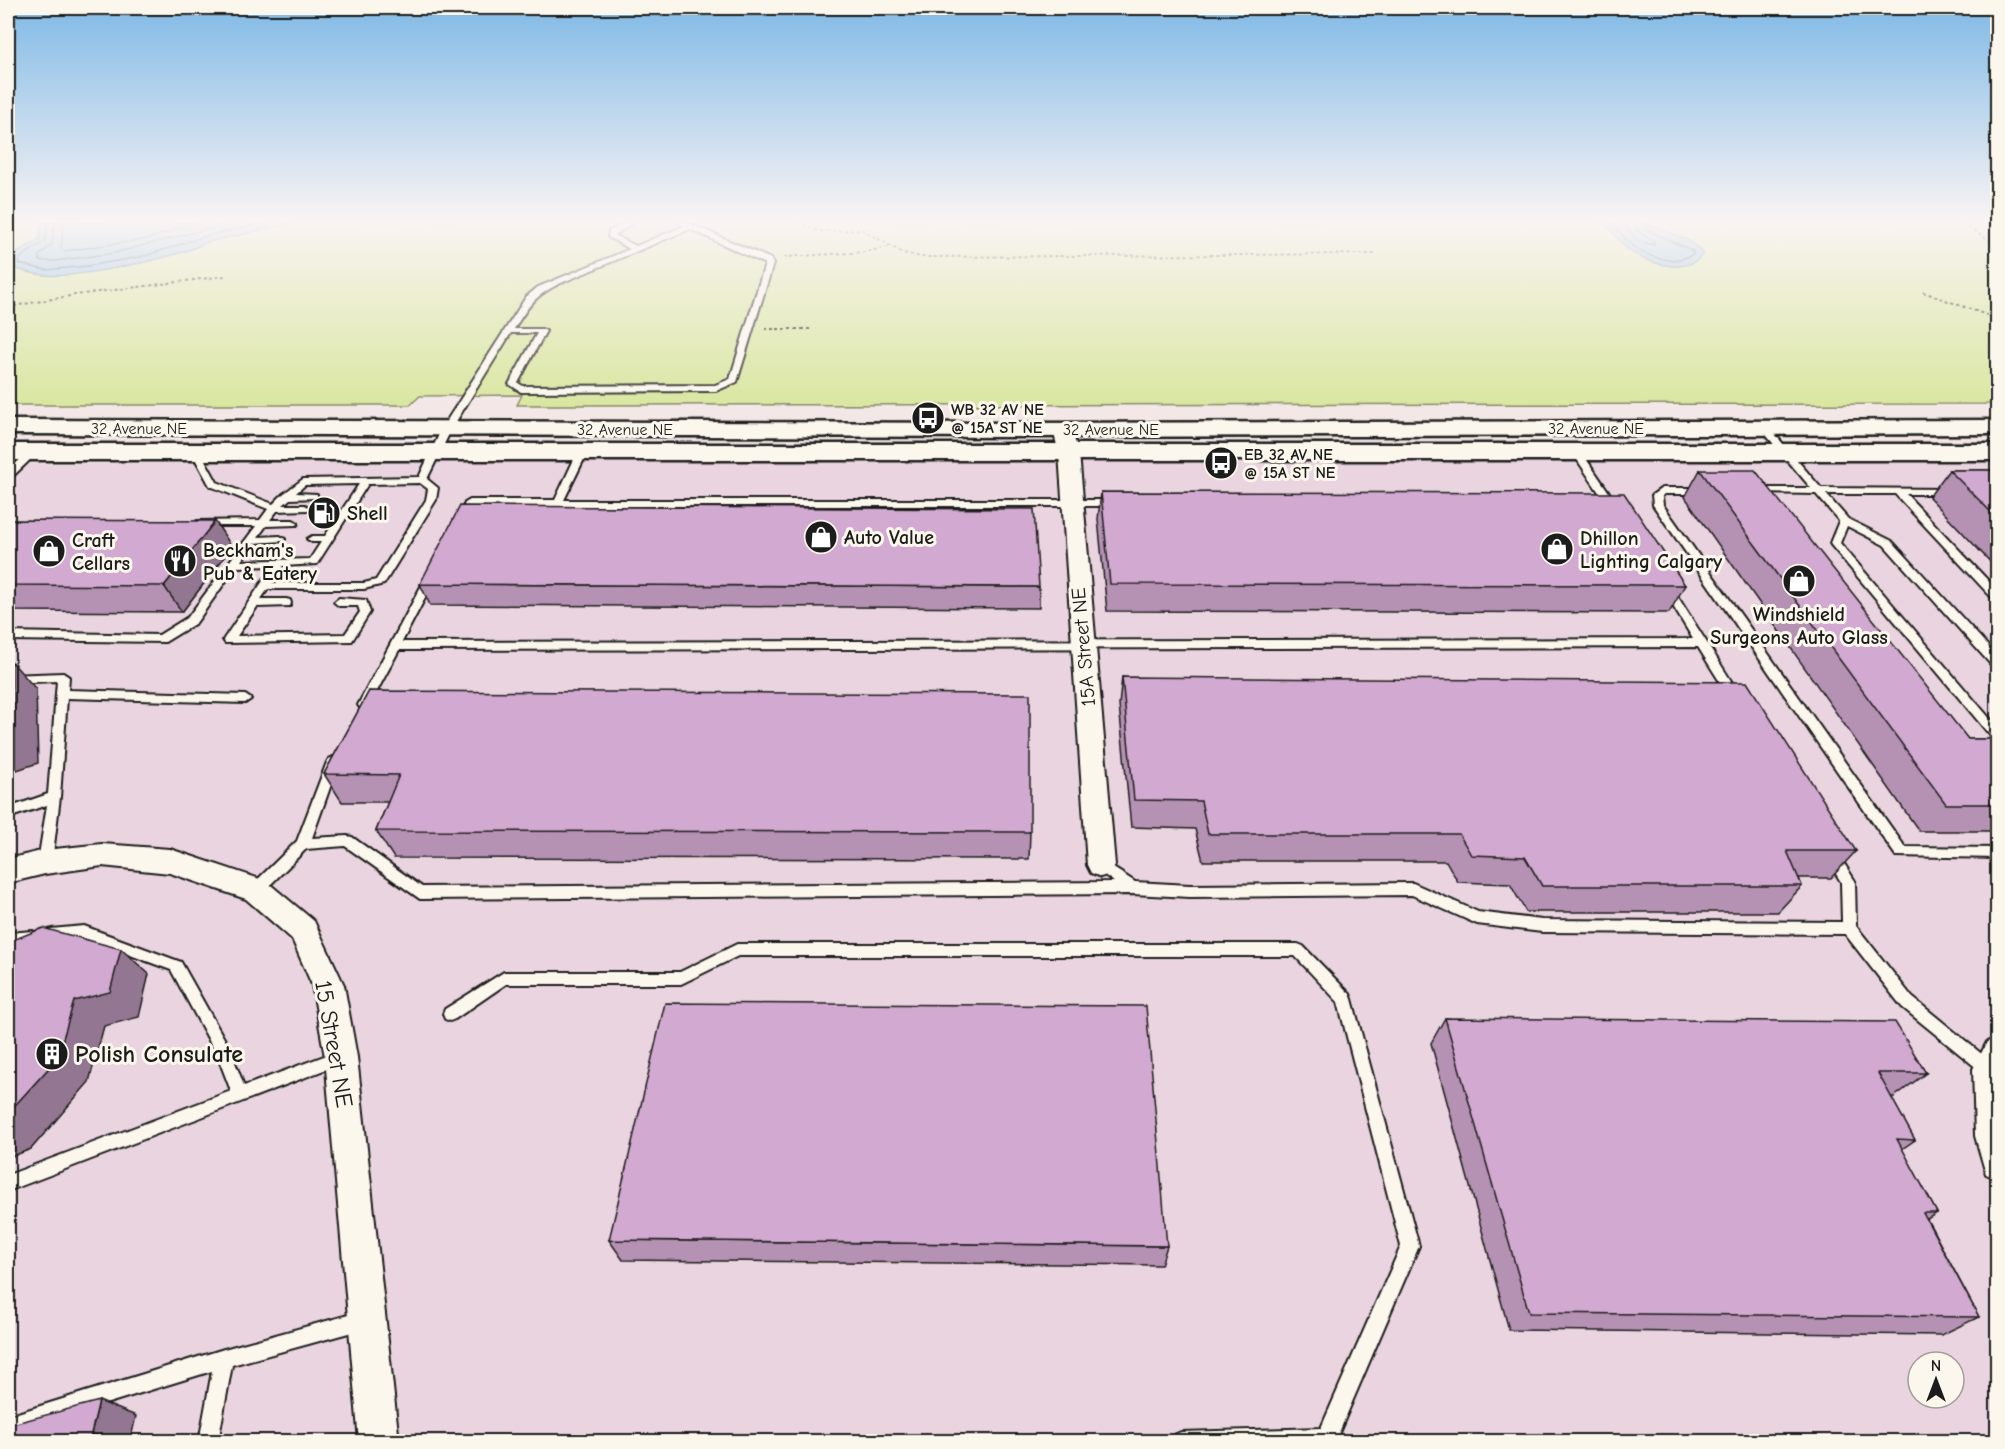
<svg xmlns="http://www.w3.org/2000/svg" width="2005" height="1449" viewBox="0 0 2005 1449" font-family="'Comic Neue',sans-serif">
  <rect width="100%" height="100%" fill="#f3e7e6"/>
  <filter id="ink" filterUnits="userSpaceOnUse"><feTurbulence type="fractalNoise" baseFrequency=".0167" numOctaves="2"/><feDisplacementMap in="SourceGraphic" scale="12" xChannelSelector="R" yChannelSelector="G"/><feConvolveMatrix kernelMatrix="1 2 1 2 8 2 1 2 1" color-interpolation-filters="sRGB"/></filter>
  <g filter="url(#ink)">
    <!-- built -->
    <path fill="#e9d4df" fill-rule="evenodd" d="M 1997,459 L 1997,1441 L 8,1441 L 8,464 ZM 1918,1362 L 1954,1362 L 1954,1398 L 1918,1398 Z"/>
    <!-- green -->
    <path fill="#d6e598" stroke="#79805a" stroke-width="1.5" d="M 8,222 L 1997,222 L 1997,404 L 517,405 L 522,395 L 420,396 L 410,405 L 8,405 Z"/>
    <!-- water -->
    <path fill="#83c1e3" stroke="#5a7f93" stroke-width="1.5" d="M 42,222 L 297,222 L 204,243 C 178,258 73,279 44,275 C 31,274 19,270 8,266 C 11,251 30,248 40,238 Z
      M 1600,222 L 1643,222 L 1688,240 L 1703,253 C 1690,276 1647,264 1630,251 C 1618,242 1613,228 1600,222 Z"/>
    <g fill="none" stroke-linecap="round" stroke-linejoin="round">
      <!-- shore -->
      <path stroke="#455e6c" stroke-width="1.5" d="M 48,222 L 45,241 L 20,258 L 19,264 L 46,270 L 87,266 L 145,256 L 202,237 L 267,222
        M 55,222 L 52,244 L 39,256 L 40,261 L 56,261 L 114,253 L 234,222
        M 64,222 L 61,248 L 64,251 L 148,239 L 195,222
        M 1611,222 C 1619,230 1625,240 1634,247 C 1650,259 1675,265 1693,254 L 1693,251 L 1647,230 L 1643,222
        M 1622,222 L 1638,241 L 1654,245 L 1654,241 L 1638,232 L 1635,222"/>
      <!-- service casing -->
      <g stroke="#1c1c1c" stroke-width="4">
        <path id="service" d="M 626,222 L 634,222 L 616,234 L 616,236 L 636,246 L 684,226 L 678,222 L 686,222 L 771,259 L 773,264 L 737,382 L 716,391 L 521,392 L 509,384 L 537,333 L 511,333 L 452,428 L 427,479 L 438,488 L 436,500 L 384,584 L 364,589 L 268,589 L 261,599 L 286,599 L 290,600 L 291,603 L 290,606 L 257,607 L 237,636 L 345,634 L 360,612 L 358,606 L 339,606 L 334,602 L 339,598 L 366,600 L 370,612 L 352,641 L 225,643 L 223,640 L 225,637 L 273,566 L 236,567 L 196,623 L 165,642 L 8,640 L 8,632 L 159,635 L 188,617 L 256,526 L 201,526 L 197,525 L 197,521 L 260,520 L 268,509 L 210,486 L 192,453 L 194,451 L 200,451 L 217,482 L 273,504 L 283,494 L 303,479 L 419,477 L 442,428 L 526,297 L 538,287 L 630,249 L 608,237 L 609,231 ZM 690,229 L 765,264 L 730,379 L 715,385 L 523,386 L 518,383 L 546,331 L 542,329 L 514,329 C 529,305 535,295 561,283 ZM 420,483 L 428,489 L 426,500 L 376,580 L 364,583 L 272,583 L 283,566 L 317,564 L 368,484 ZM 359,484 L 325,536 L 312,536 L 307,539 L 312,542 L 321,542 L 310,559 L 241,561 L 254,543 L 284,541 L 285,539 L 280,536 L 258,537 L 266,526 L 297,525 L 298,523 L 293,520 L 270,520 L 277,511 L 308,510 L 310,508 L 305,505 L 283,505 L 290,499 L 317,498 L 317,494 L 296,493 L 305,485 Z
          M 1764,424 L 1767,425 L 1821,488 L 1952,489 L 1952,493 L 1949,494 L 1906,494 L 1998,591 L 1998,601 L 1994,600 L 1895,494 L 1826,494 L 1848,519 L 1892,541 L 1998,657 L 1998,669 L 1994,668 L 1884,545 L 1847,526 L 1840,543 L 1998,728 L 1998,741 L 1994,740 L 1831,545 L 1830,543 L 1839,521 L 1816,494 L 1754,493 L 1754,489 L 1757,488 L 1811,488 L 1761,429 L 1759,427 Z
          M 33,449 L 36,450 L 36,454 L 11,478 L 8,479 L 8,471 L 30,450 Z
          M 1577,449 L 1580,450 L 1617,504 L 1615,506 L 1610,507 L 1605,504 L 1606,503 L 1572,452 Z
          M 582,450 L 587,453 L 564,500 L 1116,500 L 1121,503 L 1116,506 L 473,506 L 466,521 L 462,522 L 457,519 L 465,503 L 470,500 L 555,500 L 577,453 Z
          M 1662,488 L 1703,488 L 1708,491 L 1703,494 L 1664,494 L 1662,496 L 1663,505 L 1905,847 L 1998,848 L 1998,858 L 1896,856 L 1653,505 L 1652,495 Z
          M 431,574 L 436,577 L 402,642 L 1693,639 L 1662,588 L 1667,585 L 1671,586 L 1740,695 L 1738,698 L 1730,698 L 1698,647 L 399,650 L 368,708 L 360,708 L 358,705 L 426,577 Z
          M 63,673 L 69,677 L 68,690 L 245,695 L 251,699 L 245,703 L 67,698 L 60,797 L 52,862 L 50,866 L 45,867 L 40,866 L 38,862 L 47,805 L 8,818 L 8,808 L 48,794 L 57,681 L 8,683 L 8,675 Z
          M 333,757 L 337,759 L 339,762 L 312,838 L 347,836 L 352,837 L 422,887 L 1114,882 L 1096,869 L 1094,865 L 1096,861 L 1101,860 L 1135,882 L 1190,885 L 1413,883 L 1478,912 L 1542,920 L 1842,922 L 1841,882 L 1825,856 L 1827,852 L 1832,851 L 1837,852 L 1855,881 L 1856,926 L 1912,997 L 1994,1064 L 1997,1069 L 1994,1074 L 1989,1076 L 1984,1074 L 1902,1007 L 1845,934 L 1542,932 L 1477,924 L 1412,895 L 1190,897 L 1132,894 L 420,899 L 345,846 L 306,849 L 261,894 L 256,896 L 251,894 L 249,890 L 251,886 L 297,841 L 327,762 L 329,759 Z
          M 84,926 L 181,962 L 230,1049 L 244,1086 L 340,1050 L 345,1052 L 348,1057 L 345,1062 L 8,1191 L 8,1175 L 231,1091 L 218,1057 L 171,970 L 84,938 L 51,941 L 46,939 L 44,935 L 46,931 L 51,929 Z
          M 33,931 L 38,933 L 40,937 L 38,941 L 8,945 L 8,933 Z
          M 737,944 L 1298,944 L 1303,946 L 1350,994 L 1352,999 L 1419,1246 L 1335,1442 L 1172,1442 L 1174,1435 L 1181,1432 L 1321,1428 L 1401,1246 L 1338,1002 L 1295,956 L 738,956 L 681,984 L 506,984 L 455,1019 L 450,1021 L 445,1019 L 443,1014 L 445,1009 L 504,972 L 680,972 Z
          M 363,1311 L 369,1314 L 372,1320 L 369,1326 L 363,1329 L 232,1365 L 218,1442 L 199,1442 L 212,1371 L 8,1434 L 8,1416 L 224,1349 Z"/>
      </g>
      <!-- minor casing -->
      <g stroke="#1c1c1c" stroke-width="4">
        <path id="minor" d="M 1063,424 L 1070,426 L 1079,453 L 1115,865 L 1111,873 L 1101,877 L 1091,873 L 1087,865 L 1059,453 L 1053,430 L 1056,426 Z
          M 102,844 L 170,849 L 266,881 L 314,921 L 344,985 L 357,1057 L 399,1442 L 359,1442 L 325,1057 L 312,985 L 292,939 L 246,899 L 170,873 L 102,866 L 45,874 L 8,883 L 8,859 L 45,850 Z
          M 1998,1038 L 1998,1179 L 1986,1174 L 1975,1136 L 1973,1069 L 1987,1042 Z"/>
      </g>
      <!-- secondary casing -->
      <g stroke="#1c1c1c" stroke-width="5">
        <path id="secondary" d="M 8,420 L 1019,423 L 1998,420 L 1998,434 L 1019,437 L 8,434 Z
          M 8,444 L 1998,444 L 1998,460 L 8,460 Z"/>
      </g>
      <!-- path -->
      <path stroke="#1c1c1c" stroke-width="2" stroke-dasharray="3 3" stroke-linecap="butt" d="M 798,222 L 819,231 L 863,230 L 903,253 L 922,257 L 1375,254
        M 1963,224 L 1998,246
        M 784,257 L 865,252 L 892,246
        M 1923,292 L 1998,319
        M 8,307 L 75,295 L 225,276
        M 765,329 L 812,329"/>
      <!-- service -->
      <use href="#service" fill="#fbf7ec" fill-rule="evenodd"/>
      <!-- minor -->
      <use href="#minor" fill="#fbf7ec" fill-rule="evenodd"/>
      <!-- secondary -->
      <use href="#secondary" fill="#fbf7ec" fill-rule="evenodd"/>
    </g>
    <!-- wall -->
    <path fill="#b591b3" stroke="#1c1c1c" stroke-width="1.5" d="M 1700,470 L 1968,739 L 1998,739 L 1998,831 L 1919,831 L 1685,497 Z
      M 1949,470 L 1998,470 L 1998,570 L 1929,497 Z
      M 1101,492 L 1685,585 L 1669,613 L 1107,611 L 1098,519 Z
      M 8,520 L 232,547 L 182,612 L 8,611 Z
      M 420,584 L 1039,587 L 1039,608 L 430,605 Z
      M 1122,677 L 1856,851 L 1831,878 L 1799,878 L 1802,886 L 1778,912 L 1526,912 L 1510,884 L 1458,882 L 1446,861 L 1203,861 L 1195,829 L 1131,827 L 1119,705 Z
      M 369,691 L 1030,832 L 1029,859 L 394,858 L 376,831 L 388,802 L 342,802 L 324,774 Z
      M 1445,1018 L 1926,1073 L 1894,1097 L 1891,1097 L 1915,1140 L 1902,1149 L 1937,1213 L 1927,1219 L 1979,1317 L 1941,1335 L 1509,1330 L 1431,1043 Z
      M 609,1240 L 1167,1246 L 1161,1265 L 623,1260 Z"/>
    <!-- shaded-wall -->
    <path fill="#937692" stroke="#1c1c1c" stroke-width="1.5" d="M 215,521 L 232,547 L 182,612 L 164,586 Z
      M 11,661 L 36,689 L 38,763 L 8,773 L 8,737 Z
      M 121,949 L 149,974 L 139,1017 L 104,1026 L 89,1082 L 31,1149 L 8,1158 L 8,1113 L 74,1001 Z
      M 99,1401 L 136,1416 L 130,1442 L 89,1442 Z"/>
    <!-- building -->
    <path fill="#d2a9d0" stroke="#1c1c1c" stroke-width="1.5" d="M 1700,470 L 1755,470 L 1968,739 L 1998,739 L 1998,804 L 1946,804 Z
      M 1949,470 L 1998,470 L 1998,519 Z
      M 1101,492 L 1624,493 L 1685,585 L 1110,584 Z
      M 460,506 L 1034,509 L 1039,587 L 420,584 Z
      M 8,520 L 215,521 L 164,586 L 8,585 Z
      M 11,661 L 12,735 L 8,737 L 8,662 Z
      M 1122,677 L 1747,682 L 1856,851 L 1787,851 L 1802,886 L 1542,886 L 1525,857 L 1471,855 L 1459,834 L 1208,834 L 1201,801 L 1134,800 Z
      M 369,691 L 1030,694 L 1030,832 L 376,831 L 399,775 L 324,774 Z
      M 43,928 L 121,949 L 110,992 L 74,1001 L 57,1059 L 8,1113 L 8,942 Z
      M 665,1003 L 1146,1006 L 1167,1246 L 609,1240 Z
      M 1445,1018 L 1895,1022 L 1926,1073 L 1878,1073 L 1915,1140 L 1897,1139 L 1937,1213 L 1923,1213 L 1979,1317 L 1529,1313 Z
      M 99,1401 L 89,1442 L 8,1442 L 8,1425 Z"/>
  </g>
  <!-- sky -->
  <linearGradient id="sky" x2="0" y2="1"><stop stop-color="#7fb9e6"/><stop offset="0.52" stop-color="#faf4f4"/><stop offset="1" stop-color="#faf4f4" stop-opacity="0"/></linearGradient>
  <rect width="2005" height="425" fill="url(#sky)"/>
  <!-- icons -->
  <defs>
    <g id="bus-disc" transform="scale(1.725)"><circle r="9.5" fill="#1c1c1c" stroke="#fbf7ec"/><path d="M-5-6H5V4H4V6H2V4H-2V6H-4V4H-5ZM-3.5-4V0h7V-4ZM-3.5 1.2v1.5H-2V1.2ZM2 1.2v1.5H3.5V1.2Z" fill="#fff"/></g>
    <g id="fuel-disc" transform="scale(1.725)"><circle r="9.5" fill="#1c1c1c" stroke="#fbf7ec"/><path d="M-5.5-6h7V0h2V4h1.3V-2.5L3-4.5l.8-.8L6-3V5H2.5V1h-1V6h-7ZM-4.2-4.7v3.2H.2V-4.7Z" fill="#fff"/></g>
    <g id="shop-disc" transform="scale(1.725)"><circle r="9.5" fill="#1c1c1c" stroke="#fbf7ec"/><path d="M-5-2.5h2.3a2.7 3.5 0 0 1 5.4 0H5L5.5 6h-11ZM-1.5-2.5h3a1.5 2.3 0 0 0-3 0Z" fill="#fff"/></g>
    <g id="restaurant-disc" transform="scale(1.725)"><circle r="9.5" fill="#1c1c1c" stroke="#fbf7ec"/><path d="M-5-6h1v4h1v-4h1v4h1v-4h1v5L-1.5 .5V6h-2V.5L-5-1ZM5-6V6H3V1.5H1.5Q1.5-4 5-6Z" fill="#fff"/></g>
    <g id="building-disc" transform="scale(1.725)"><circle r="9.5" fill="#1c1c1c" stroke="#fbf7ec"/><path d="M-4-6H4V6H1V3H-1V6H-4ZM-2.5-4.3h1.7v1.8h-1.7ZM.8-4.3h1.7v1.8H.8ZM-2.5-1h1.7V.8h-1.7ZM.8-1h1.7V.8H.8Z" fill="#fff"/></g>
  </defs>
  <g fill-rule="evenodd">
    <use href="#bus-disc" x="928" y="418"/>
    <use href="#bus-disc" x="1221" y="463"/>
    <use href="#fuel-disc" x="324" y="513"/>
    <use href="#shop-disc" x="821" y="537"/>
    <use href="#shop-disc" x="1557" y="549"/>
    <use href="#shop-disc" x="49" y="551"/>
    <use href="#restaurant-disc" x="180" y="561"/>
    <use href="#shop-disc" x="1799" y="581"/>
    <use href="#building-disc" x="52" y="1054"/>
  </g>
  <g text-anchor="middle" stroke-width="6" stroke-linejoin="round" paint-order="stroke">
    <!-- far-poi labels -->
    <g font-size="16" font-weight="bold" fill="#1c1c1c" stroke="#fbf7ec" text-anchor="start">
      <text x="951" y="415">WB 32 AV NE<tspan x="951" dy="18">@ 15A ST NE</tspan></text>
      <text x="1244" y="460">EB 32 AV NE<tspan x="1244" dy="18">@ 15A ST NE</tspan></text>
    </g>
    <!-- far-street labels -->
    <g font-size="16" fill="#1c1c1c" stroke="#fbf7ec">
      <text x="139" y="434">32 Avenue NE</text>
      <text x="1596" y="434">32 Avenue NE</text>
      <text x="625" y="435">32 Avenue NE</text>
      <text x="1111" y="435">32 Avenue NE</text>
    </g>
    <!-- poi labels -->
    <g font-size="20" font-weight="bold" fill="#1c1c1c" stroke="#fbf7ec" text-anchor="start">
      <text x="347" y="520">Shell</text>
      <text x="844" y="544">Auto Value</text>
      <text x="1580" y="545">Dhillon<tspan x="1580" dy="23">Lighting Calgary</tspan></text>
      <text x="72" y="547">Craft<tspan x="72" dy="23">Cellars</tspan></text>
      <text x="203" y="557">Beckham's<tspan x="203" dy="23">Pub &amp; Eatery</tspan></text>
      <text x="1799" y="621" text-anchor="middle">Windshield<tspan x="1799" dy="23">Surgeons Auto Glass</tspan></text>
    </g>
    <!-- street labels -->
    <g font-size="20" fill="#1c1c1c" stroke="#fbf7ec">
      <text transform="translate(1083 647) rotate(-95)" y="7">15A Street NE</text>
    </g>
    <!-- near-street labels -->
    <g font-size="24" fill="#1c1c1c" stroke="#fbf7ec">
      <text transform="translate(334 1044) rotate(80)" y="8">15 Street NE</text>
    </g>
    <!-- near-poi labels -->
    <g font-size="24" font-weight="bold" fill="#1c1c1c" stroke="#fbf7ec" text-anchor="start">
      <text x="75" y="1062">Polish Consulate</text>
    </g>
  </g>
  <!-- margin -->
  <rect width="2005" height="1449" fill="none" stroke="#fbf7ec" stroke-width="30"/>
  <rect x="15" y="15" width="1975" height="1419" fill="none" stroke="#1c1c1c" stroke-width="2" filter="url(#ink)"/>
  <!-- north arrow -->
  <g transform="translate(1936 1380)"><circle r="28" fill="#fbf7ec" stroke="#a29f99" stroke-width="1.5"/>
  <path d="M0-4.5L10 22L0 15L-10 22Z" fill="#1c1c1c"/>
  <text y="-9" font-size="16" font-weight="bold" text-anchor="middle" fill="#1c1c1c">N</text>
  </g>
</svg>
